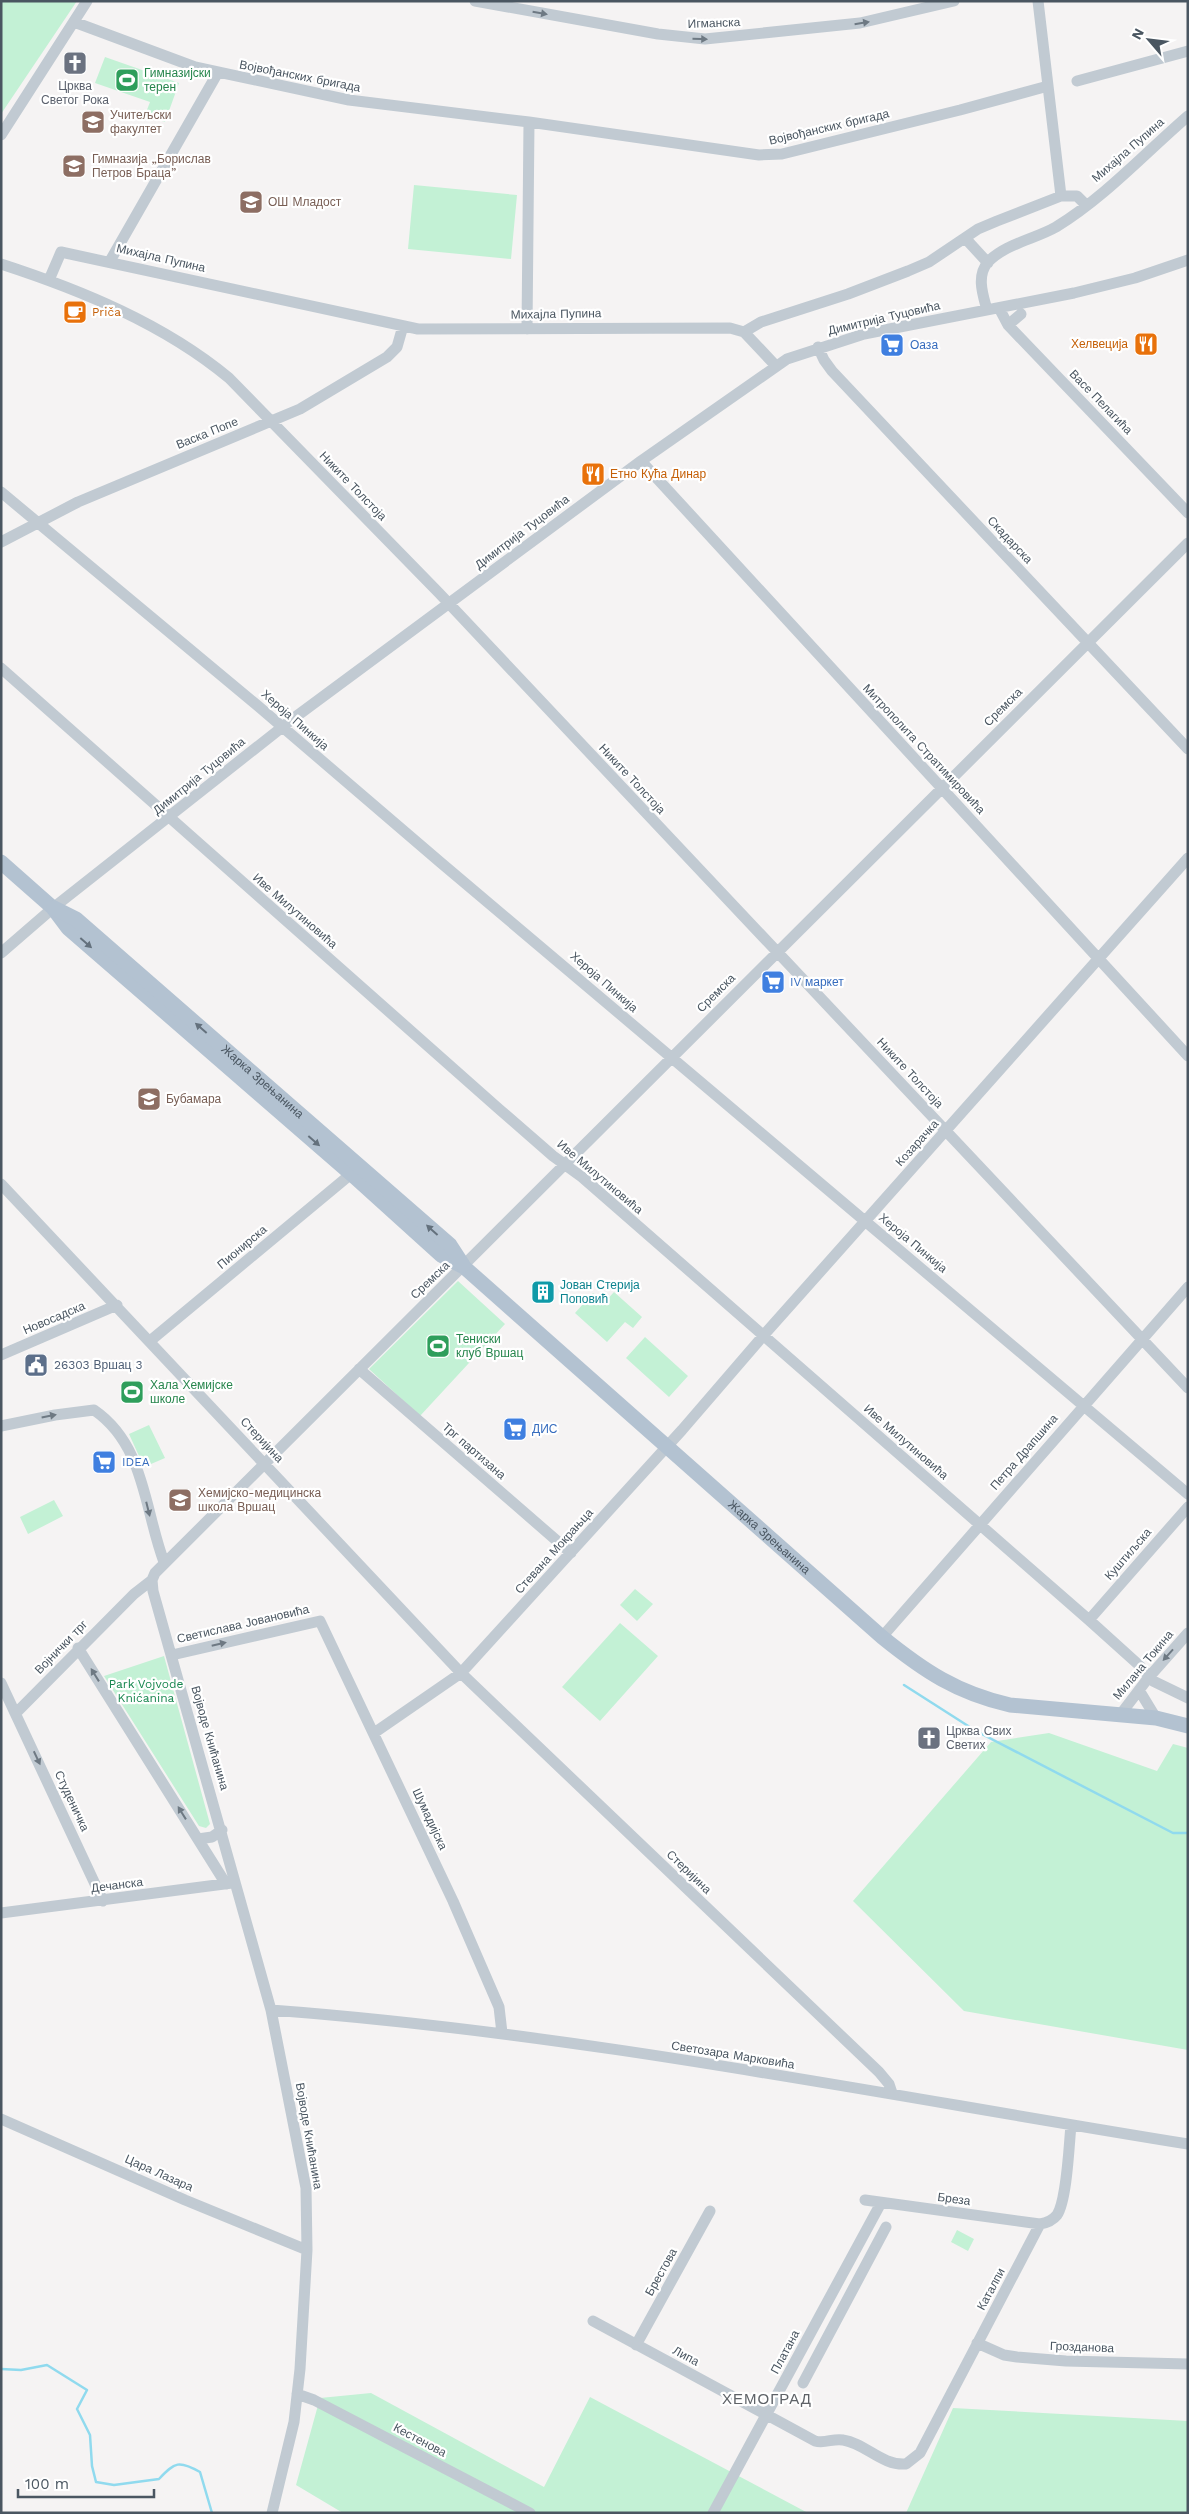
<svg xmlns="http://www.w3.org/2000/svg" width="1189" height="2514" viewBox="0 0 1189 2514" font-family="'Work Sans',sans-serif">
  <rect width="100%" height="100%" fill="#f5f3f3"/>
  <!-- green -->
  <path fill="#c3f1d5" d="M 1,1 L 77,1 L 1,114 Z
    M 105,57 L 179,83 L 165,122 L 145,115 L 150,102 L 95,83 Z
    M 414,185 L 517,195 L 511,259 L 408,249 Z
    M 458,1281 L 505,1324 L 420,1416 L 369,1369 Z
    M 614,1292 L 642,1317 L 633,1328 L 625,1322 L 607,1342 L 575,1313 L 593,1293 L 615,1313 L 604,1303 Z
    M 645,1337 L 688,1376 L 669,1397 L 626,1358 Z
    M 149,1425 L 165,1458 L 144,1467 L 129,1434 Z
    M 54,1500 L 63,1516 L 28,1534 L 20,1517 Z
    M 635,1589 L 653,1604 L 637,1621 L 620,1605 Z
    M 620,1623 L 658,1656 L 600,1721 L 562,1687 Z
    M 164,1656 L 210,1824 L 206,1828 L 199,1826 L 104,1676 Z
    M 1049,1733 L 1157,1771 L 1173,1744 L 1188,1748 L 1188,2050 L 964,2011 L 853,1901 L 991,1742 Z
    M 957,2230 L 974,2239 L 968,2251 L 951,2242 Z
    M 371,2393 L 544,2487 L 590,2397 L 808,2513 L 343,2513 L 296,2485 L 320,2398 Z
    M 953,2408 L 1188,2421 L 1188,2513 L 906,2513 Z"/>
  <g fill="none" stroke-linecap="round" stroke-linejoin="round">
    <!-- stream -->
    <path stroke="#90daee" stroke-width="2.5" d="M 904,1685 L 976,1731 L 1173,1833 L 1188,1833
      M 1,2369 L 21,2370 L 47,2365 L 87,2390 L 77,2409 L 90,2435 L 92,2466 L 96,2482 L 114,2485 L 159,2479 C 175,2462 179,2460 200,2472 L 212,2513"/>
    <!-- minor -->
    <path stroke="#c1cad2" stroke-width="11" d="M 475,1 L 658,34 L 705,39 L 860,23 L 954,1
      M 1038,1 L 1061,196
      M 74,22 L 195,67 L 349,100 L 529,122 L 759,155 L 782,154 L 960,110 L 1048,86
      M 1077,81 L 1188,51
      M 1,135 L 87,1
      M 965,238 L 988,263
      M 110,261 L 217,74
      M 1,264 C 81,290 164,324 229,378 L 439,593 L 1188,1388
      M 49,280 L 61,252 L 418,329 L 730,328 L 744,332 L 761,322 L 848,294 L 908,271 L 929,262 L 978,229 L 997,221 L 1061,196 L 1077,196 L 1086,205
      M 999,308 L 1008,325 L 1188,513
      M 987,310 C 983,295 976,276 988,262 C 1005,244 1035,239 1056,227 C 1105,197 1145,153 1188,116
      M 1008,325 L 1021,314
      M 527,329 L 529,122
      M 744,332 L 776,366
      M 818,347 L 824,360 L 832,371 L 1188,749
      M 641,461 L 1188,1056
      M 1,492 L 258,706 L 440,862 L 1188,1494
      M 1,542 L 78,502 L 300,409 L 387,357 L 397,347 L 403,326
      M 1,668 L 499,1109 L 553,1156 L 582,1177 L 1089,1620 L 1140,1666 L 1153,1681 L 1188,1698
      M 1,953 L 53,908 L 290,721 L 641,461 L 787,359 L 864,334 L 1074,293 L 1135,278 L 1188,260
      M 1,1184 L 461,1673 L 879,2072 L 889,2084 L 892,2093
      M 150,1341 L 351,1174
      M 1,1355 L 117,1305
      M 359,1369 L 571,1553
      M 1,1426 L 55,1415 L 94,1410 C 145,1445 144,1509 164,1562
      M 1089,1620 L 1188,1507
      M 882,1637 L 1188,1287
      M 78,1648 L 226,1884
      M 172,1655 L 320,1621 L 453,1901 L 499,2007 L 502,2033
      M 1,1683 L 103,1901
      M 1139,1690 L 1156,1718
      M 16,1713 L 134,1594 L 152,1580
      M 1120,1715 L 1149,1677 L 1188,1633
      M 374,1733 L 461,1673 L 682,1430 L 763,1336 L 1188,858
      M 198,1839 L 212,1837 L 222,1830
      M 1,1913 L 232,1883
      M 271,2010 C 579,2033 883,2095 1188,2144
      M 1,2119 L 185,2200 L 307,2250
      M 865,2200 L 1040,2224 C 1046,2223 1053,2220 1057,2215 C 1067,2200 1069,2145 1071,2125
      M 593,2321 L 815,2441 C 825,2444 833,2438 843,2440 C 865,2443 882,2466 906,2464 L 920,2453 L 1040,2224
      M 977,2343 L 1004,2355 L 1017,2357 L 1066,2361 L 1188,2364
      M 636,2345 L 710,2211
      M 803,2383 L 886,2227
      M 297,2394 L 314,2400 L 530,2513
      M 272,2513 L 294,2422 L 300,2369 L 307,2250 L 306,2188 L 271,2010 L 153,1591 L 152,1580 L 155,1573 L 1188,543
      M 713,2513 L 881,2203"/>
    <!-- major -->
    <g stroke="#b3c2d1" stroke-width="15">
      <path id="s1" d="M 1,862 L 53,908 L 68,928 L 356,1178 L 441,1255 L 464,1267 L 882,1637 C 924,1671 957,1693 1010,1705 L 1156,1718 L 1188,1726"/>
      <path id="s2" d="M 54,908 L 76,919 L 450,1245 L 463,1265"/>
    </g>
  </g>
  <!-- one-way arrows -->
  <defs><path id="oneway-solid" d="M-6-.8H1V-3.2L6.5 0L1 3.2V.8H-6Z" transform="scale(1.25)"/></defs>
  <g fill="#6e7983">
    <use href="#oneway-solid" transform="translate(540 13) rotate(10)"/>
    <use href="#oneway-solid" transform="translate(862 23) rotate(-9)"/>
    <use href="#oneway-solid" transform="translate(700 39) rotate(1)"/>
    <use href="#oneway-solid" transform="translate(49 1416) rotate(-11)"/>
    <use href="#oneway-solid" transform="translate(148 1509) rotate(76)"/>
    <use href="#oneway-solid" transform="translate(219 1644) rotate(-13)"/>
    <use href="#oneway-solid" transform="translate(1168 1655) rotate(132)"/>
    <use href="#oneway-solid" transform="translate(95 1675) rotate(-122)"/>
    <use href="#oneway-solid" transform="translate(37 1758) rotate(65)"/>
    <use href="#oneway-solid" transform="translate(182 1813) rotate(-122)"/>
  </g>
  <g fill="#64717d">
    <use href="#oneway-solid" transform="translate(86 943) rotate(41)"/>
    <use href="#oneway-solid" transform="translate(201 1028) rotate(-139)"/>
    <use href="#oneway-solid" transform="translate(314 1141) rotate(41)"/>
    <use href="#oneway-solid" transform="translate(432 1230) rotate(-138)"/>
  </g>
  <!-- icons -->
  <defs>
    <g id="church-square" transform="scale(1.25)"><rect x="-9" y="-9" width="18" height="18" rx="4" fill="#6b7280" stroke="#fff"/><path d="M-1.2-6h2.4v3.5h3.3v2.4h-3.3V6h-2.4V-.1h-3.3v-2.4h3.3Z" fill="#fff"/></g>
    <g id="stadium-square" transform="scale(1.25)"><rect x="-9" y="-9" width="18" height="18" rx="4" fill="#2e9e5b" stroke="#fff"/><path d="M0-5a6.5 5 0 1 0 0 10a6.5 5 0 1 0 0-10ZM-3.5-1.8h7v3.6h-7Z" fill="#fff"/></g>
    <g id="university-square" transform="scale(1.25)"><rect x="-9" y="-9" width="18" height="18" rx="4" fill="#8d6e63" stroke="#fff"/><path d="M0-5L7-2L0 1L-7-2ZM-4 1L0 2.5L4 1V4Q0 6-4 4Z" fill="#fff"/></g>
    <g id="school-square" transform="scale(1.25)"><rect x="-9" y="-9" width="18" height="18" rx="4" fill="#8d6e63" stroke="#fff"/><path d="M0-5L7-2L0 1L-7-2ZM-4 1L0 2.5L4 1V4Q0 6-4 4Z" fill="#fff"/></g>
    <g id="cafe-square" transform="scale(1.25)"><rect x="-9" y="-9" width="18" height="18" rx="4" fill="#e8710a" stroke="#fff"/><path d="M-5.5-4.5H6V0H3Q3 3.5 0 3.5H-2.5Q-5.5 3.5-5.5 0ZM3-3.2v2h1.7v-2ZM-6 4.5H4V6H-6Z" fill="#fff"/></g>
    <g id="restaurant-square" transform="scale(1.25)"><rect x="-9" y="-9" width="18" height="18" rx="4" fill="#e8710a" stroke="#fff"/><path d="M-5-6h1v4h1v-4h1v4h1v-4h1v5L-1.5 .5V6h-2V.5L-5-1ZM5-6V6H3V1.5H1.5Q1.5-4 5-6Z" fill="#fff"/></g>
    <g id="supermarket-square" transform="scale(1.25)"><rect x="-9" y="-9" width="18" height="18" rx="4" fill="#3f7fe0" stroke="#fff"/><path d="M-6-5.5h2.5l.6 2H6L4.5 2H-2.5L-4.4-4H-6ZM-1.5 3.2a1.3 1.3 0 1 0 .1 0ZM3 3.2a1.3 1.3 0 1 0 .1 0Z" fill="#fff"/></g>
    <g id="building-square" transform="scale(1.25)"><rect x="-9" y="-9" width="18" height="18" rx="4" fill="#0f9aa8" stroke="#fff"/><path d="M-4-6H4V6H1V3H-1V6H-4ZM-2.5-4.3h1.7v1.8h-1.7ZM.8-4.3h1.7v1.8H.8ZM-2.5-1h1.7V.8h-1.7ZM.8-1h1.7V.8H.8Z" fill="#fff"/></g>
    <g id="civic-square" transform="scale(1.25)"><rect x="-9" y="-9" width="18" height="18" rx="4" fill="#5c6f8a" stroke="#fff"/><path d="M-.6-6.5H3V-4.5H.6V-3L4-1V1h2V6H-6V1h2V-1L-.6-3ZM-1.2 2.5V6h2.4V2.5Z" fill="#fff"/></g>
  </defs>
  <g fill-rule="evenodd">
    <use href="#church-square" x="75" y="63"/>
    <use href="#stadium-square" x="127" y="80"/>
    <use href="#university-square" x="93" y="122"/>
    <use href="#school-square" x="74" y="166"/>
    <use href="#school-square" x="251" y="202"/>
    <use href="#cafe-square" x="75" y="312"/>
    <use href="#restaurant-square" x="1146" y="344"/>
    <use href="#supermarket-square" x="892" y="345"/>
    <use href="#restaurant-square" x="593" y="474"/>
    <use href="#supermarket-square" x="773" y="982"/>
    <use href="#school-square" x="149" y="1099"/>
    <use href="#building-square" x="543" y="1292"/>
    <use href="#stadium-square" x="438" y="1346"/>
    <use href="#civic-square" x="36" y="1365"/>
    <use href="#stadium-square" x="132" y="1392"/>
    <use href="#supermarket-square" x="515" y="1429"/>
    <use href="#supermarket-square" x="104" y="1462"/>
    <use href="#school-square" x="180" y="1500"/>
    <use href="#church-square" x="929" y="1738"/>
  </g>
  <g text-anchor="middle" stroke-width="4.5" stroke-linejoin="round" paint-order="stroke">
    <!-- street labels -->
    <g font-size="12" fill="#4a5661" stroke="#fff">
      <text transform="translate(714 23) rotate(-2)" y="4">Игманска</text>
      <text transform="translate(300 76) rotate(11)" y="4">Војвођанских бригада</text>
      <text transform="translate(829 127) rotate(-13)" y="4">Војвођанских бригада</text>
      <text transform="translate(1128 150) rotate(-41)" y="4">Михајла Пупина</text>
      <text transform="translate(161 258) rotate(13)" y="4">Михајла Пупина</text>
      <text transform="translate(556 314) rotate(-1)" y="4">Михајла Пупина</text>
      <text transform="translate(884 318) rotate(-13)" y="4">Димитрија Туцовића</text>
      <text transform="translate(1101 402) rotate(46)" y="4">Васе Пелагића</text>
      <text transform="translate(207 433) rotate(-22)" y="4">Васка Попе</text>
      <text transform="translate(353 486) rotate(46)" y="4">Никите Толстоја</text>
      <text transform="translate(522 532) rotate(-37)" y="4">Димитрија Туцовића</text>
      <text transform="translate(1010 540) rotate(47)" y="4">Скадарска</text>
      <text transform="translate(1003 707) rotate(-45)" y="4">Сремска</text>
      <text transform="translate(295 720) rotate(41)" y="4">Хероја Пинкија</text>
      <text transform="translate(924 749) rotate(47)" y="4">Митрополита Стратимировића</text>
      <text transform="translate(199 776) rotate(-39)" y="4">Димитрија Туцовића</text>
      <text transform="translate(632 779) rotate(47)" y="4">Никите Толстоја</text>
      <text transform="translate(295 911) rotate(41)" y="4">Иве Милутиновића</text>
      <text transform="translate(604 982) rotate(41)" y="4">Хероја Пинкија</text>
      <text transform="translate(716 993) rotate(-45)" y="4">Сремска</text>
      <text transform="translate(910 1073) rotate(47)" y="4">Никите Толстоја</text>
      <text dy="4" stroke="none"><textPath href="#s2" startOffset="272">Жарка Зрењанина</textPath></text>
      <text transform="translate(917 1143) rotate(-48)" y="4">Козарачка</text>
      <text transform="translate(600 1177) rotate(40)" y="4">Иве Милутиновића</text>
      <text transform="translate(913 1243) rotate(40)" y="4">Хероја Пинкија</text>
      <text transform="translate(242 1247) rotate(-40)" y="4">Пионирска</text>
      <text transform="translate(430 1280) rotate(-44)" y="4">Сремска</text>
      <text transform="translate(54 1318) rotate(-23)" y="4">Новосадска</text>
      <text transform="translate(262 1440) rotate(47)" y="4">Стеријина</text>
      <text transform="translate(906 1442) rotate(41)" y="4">Иве Милутиновића</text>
      <text transform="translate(474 1451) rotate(41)" y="4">Трг партизана</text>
      <text transform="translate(1024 1452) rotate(-49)" y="4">Петра Драпшина</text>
      <text dy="4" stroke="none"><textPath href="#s1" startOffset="1024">Жарка Зрењанина</textPath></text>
      <text transform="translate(554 1551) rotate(-48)" y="4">Стевана Мокрањца</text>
      <text transform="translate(1128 1554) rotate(-49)" y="4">Куштиљска</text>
      <text transform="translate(243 1624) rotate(-13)" y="4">Светислава Јовановића</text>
      <text transform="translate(61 1647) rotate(-46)" y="4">Војнички трг</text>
      <text transform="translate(1143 1665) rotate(-50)" y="4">Милана Токина</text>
      <text transform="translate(210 1738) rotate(74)" y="4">Војводе Книћанина</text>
      <text transform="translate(72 1801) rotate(65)" y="4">Студеничка</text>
      <text transform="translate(430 1819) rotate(65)" y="4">Шумадијска</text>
      <text transform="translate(689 1872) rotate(44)" y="4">Стеријина</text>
      <text transform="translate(117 1885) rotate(-7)" y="4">Дечанска</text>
      <text transform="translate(733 2055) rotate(9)" y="4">Светозара Марковића</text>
      <text transform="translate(309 2136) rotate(80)" y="4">Војводе Книћанина</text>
      <text transform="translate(159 2173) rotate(24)" y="4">Цара Лазара</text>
      <text transform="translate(954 2199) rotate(8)" y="4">Бреза</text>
      <text transform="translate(661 2272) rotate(-61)" y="4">Брестова</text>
      <text transform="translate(991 2289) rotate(-62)" y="4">Каталпи</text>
      <text transform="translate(1082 2347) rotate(2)" y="4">Грозданова</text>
      <text transform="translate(785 2352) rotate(-62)" y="4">Платана</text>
      <text transform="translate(686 2356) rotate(28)" y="4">Липа</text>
      <text transform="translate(420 2440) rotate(28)" y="4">Кестенова</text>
    </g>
    <!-- leisure labels -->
    <g font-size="12" fill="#27864d" stroke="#fff" text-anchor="start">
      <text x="144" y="77">Гимназијски<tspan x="144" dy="14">терен</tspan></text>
      <text x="456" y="1343">Тениски<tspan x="456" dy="14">клуб Вршац</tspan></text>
      <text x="150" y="1389">Хала Хемијске<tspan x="150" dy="14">школе</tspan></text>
    </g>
    <!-- worship labels -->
    <g font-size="12" fill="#5b616d" stroke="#fff">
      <text x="75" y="90">Црква<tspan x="75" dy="14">Светог Рока</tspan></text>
      <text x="946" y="1735" text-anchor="start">Црква Свих<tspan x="946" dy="14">Светих</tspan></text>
    </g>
    <!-- education labels -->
    <g font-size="12" fill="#785e54" stroke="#fff" text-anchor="start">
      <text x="110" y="119">Учитељски<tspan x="110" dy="14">факултет</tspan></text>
      <text x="92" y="163">Гимназија „Борислав<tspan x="92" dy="14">Петров Браца”</tspan></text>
      <text x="268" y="206">ОШ Младост</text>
      <text x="166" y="1103">Бубамара</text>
      <text x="198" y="1497">Хемијско-медицинска<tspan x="198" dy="14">школа Вршац</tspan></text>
    </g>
    <!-- food labels -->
    <g font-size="12" fill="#c56008" stroke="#fff" text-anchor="start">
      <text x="92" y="316">Priča</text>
      <text x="1128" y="348" text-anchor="end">Хелвеција</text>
      <text x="610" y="478">Етно Кућа Динар</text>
    </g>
    <!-- shop labels -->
    <g font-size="12" fill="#366cbe" stroke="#fff" text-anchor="start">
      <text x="910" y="349">Оаза</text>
      <text x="790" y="986">IV маркет</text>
      <text x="532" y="1433">ДИС</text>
      <text x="122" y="1466">IDEA</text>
    </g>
    <!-- culture labels -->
    <g font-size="12" fill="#0d838f" stroke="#fff" text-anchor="start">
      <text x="560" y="1289">Јован Стерија<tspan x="560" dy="14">Поповић</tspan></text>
    </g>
    <!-- service labels -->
    <g font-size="12" fill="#4e5e75" stroke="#fff" text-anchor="start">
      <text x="54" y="1369">26303 Вршац 3</text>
    </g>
    <!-- park labels -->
    <g font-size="12" fill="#17864f" stroke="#fff">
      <text x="146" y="1688">Park Vojvode<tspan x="146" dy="14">Knićanina</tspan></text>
    </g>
    <!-- quarter labels -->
    <g font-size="15" letter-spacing="1" fill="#5f6368" stroke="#fff">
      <text x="767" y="2404">ХЕМОГРАД</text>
    </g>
  </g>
  <!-- border -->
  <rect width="1189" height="2514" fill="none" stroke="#4a5661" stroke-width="5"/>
  <!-- north arrow -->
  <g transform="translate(1149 40) rotate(298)" stroke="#ffffff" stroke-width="4" paint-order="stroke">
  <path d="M0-4L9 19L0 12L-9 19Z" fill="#4a5661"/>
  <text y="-8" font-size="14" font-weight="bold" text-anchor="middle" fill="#4a5661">N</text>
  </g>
  <!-- scale -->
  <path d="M18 2489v8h136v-8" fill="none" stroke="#4a5661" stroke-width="2.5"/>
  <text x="25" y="2489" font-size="15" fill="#4a5661" stroke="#ffffff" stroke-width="4" paint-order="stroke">100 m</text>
</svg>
